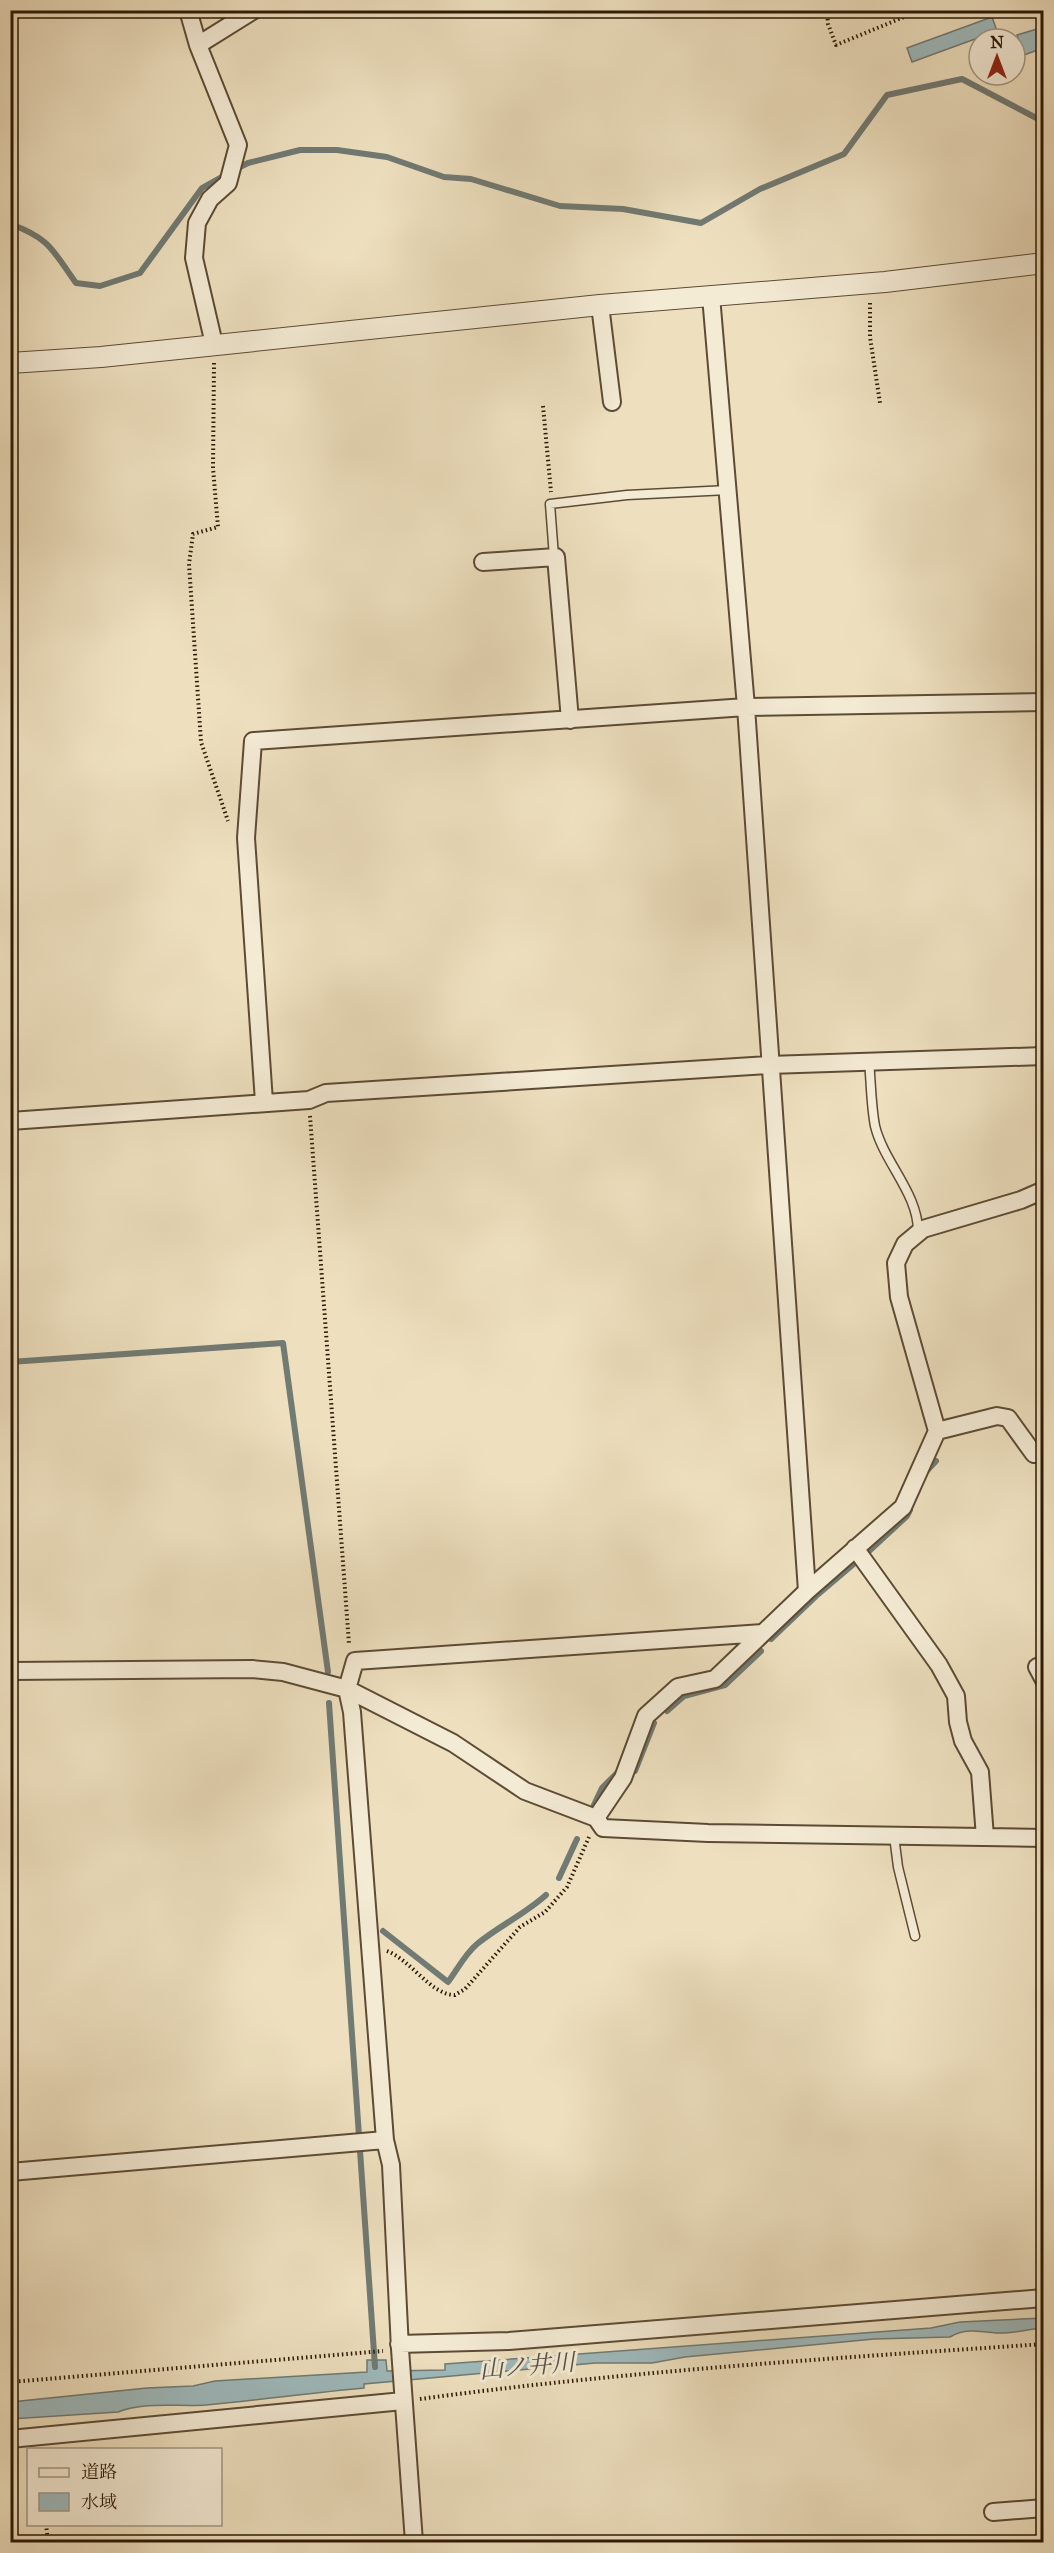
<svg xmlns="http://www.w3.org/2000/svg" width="1054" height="2553" viewBox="0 0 1054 2553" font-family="'IM FELL Great Primer','Noto Serif JP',serif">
  <rect width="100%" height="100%" fill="#eee0bf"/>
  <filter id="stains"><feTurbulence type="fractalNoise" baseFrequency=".00333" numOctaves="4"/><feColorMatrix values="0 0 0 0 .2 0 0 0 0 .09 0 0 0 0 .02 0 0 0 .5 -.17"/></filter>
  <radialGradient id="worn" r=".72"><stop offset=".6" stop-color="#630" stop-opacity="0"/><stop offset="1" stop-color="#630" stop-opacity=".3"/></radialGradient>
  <!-- water -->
  <path fill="#9ebabd" stroke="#717a73" stroke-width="1.5" d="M 992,17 L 997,31 L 912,62 L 907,48 Z
    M 1037,29 L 1043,48 L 1024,55 L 1017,35 Z
    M 1043,2318 L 1043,2328 C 1028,2329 1011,2334 996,2333 C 980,2331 964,2328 950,2337 L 874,2339 L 685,2357 L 652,2363 L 595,2363 L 364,2384 L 364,2388 C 311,2393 259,2400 206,2405 C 178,2407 145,2401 118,2412 L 11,2419 L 11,2402 L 147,2388 L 193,2386 L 215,2381 L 367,2372 L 367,2360 L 386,2360 L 387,2371 L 445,2370 L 445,2364 L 931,2328 L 960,2322 Z"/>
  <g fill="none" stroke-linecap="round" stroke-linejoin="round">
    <!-- stream -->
    <path stroke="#717a73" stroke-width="6" d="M 236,169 L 248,163 L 300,150 L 337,150 L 387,157 L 444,177 L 471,179 L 560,206 L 623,209 L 701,223 L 760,189 L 844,154 L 887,95 L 962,79 L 1044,122
      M 10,224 C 50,238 53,251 76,283 L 100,286 L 140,273 L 202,188 L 227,174
      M 10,1362 L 283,1343 L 328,1672
      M 924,1474 L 936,1461
      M 868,1552 L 907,1516 L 910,1510
      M 771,1639 L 816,1596 L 856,1562
      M 329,1703 L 375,2367
      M 667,1711 L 684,1696 L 725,1685 L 761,1651
      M 635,1771 L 654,1723
      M 594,1805 L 602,1788 L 617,1773
      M 559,1878 L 577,1839
      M 383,1931 L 448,1982 C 457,1970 465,1954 477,1944 C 499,1926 525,1914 546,1895"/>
    <!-- service casing -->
    <g stroke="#5d4b34" stroke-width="11">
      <path id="service" d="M 554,557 L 550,504 L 627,495 L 728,490
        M 869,1061 C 871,1082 871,1105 875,1126 C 884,1163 919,1194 918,1233
        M 894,1836 L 898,1867 L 915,1936"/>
    </g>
    <!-- minor casing -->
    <g stroke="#5d4b34" stroke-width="20">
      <path id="minor" d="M 188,10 L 198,45 L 238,145 L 228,183 L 210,199 L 197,223 L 194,258 L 214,344
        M 198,45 L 254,10
        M 711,296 L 746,707 L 807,1591
        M 600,305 L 612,402
        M 483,562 L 556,557 L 570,720
        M 264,1102 L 246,838 L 253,741 L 746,707 L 1044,702
        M 10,1121 L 309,1100 L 326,1093 L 769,1065 L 1044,1056
        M 937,1431 L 997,1416 L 1008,1418 L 1034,1454 L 1044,1449
        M 855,1548 L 939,1665 L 956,1696 L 958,1722 L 963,1741 L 980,1772 L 985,1837
        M 1037,1667 L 1044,1680
        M 10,1671 L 252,1669 L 283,1672 L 347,1689 L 453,1743 L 525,1791 L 596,1818 L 603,1828 L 708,1833 L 1044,1838
        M 596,1818 L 623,1778 L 646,1716 L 678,1687 L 715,1679 L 807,1591 L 903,1507 L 937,1431 L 899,1297 L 896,1263 L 905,1244 L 923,1229 L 1021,1200 L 1044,1190
        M 10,2172 L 385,2140
        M 399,2344 L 509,2341 L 1044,2298
        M 10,2439 L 403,2401
        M 993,2512 L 1044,2508
        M 414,2542 L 400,2349 L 391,2165 L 385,2140 L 352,1712 L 347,1689 L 355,1661 L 763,1633"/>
    </g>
    <!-- tertiary casing -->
    <g stroke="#5d4b34" stroke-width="22">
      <path id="tertiary" d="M 10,363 L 101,357 L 600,305 L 885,282 L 1044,263"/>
    </g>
    <!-- path -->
    <path stroke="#2d1905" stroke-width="4" stroke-dasharray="1.5 3" stroke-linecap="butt" d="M 827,10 L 828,24 L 836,45 L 921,10
      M 870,303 L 870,337 L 880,403
      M 214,363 L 213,468 L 218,527 L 193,534 L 189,564 L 201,742 L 228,821
      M 543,406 L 551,492
      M 310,1116 L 349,1644
      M 387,1951 C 411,1960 431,1995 455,1995 L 465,1989 L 520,1927 L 545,1912 L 567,1887 L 589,1837
      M 10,2382 L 383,2351
      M 420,2399 C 627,2371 835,2358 1044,2344
      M 46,2524 L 48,2542"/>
    <!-- service -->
    <use href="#service" stroke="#f4ebd5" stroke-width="8"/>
    <!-- minor -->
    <use href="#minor" stroke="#f4ebd5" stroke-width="16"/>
    <!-- tertiary -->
    <use href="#tertiary" stroke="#f4ebd5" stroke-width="20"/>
  </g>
  <g text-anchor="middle" stroke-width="6" stroke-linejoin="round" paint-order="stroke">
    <!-- water labels -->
    <g font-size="24" font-style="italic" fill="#555145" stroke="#f4ebd5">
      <text transform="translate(527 2366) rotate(-5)" y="8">山ノ井川</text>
    </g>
  </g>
  <!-- margin -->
  <rect width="1054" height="2553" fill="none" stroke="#eee0bf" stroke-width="36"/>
  <rect x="12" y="12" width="1030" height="2529" fill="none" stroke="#2d1905" stroke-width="3"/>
  <rect x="18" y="18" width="1018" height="2517" fill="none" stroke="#2d1905" stroke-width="1.5"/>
  <!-- legend -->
  <rect x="27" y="2448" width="195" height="78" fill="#f4ebd5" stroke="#a49782" stroke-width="1.5"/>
  <rect x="39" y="2468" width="30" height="9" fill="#f4ebd5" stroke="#a49782" stroke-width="1.5"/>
  <text x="81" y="2478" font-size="18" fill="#2d1905">道路</text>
  <rect x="39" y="2493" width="30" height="18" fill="#9ebabd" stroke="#a49782" stroke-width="1.5"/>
  <text x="81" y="2508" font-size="18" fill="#2d1905">水域</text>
  <!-- north arrow -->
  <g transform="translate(997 57)"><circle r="28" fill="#f4ebd5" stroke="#a49782" stroke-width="1.5"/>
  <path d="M0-4.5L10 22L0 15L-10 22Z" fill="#8f2418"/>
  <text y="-9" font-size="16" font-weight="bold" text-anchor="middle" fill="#2d1905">N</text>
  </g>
  <rect width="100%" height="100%" filter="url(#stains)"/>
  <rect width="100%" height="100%" fill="url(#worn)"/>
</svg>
